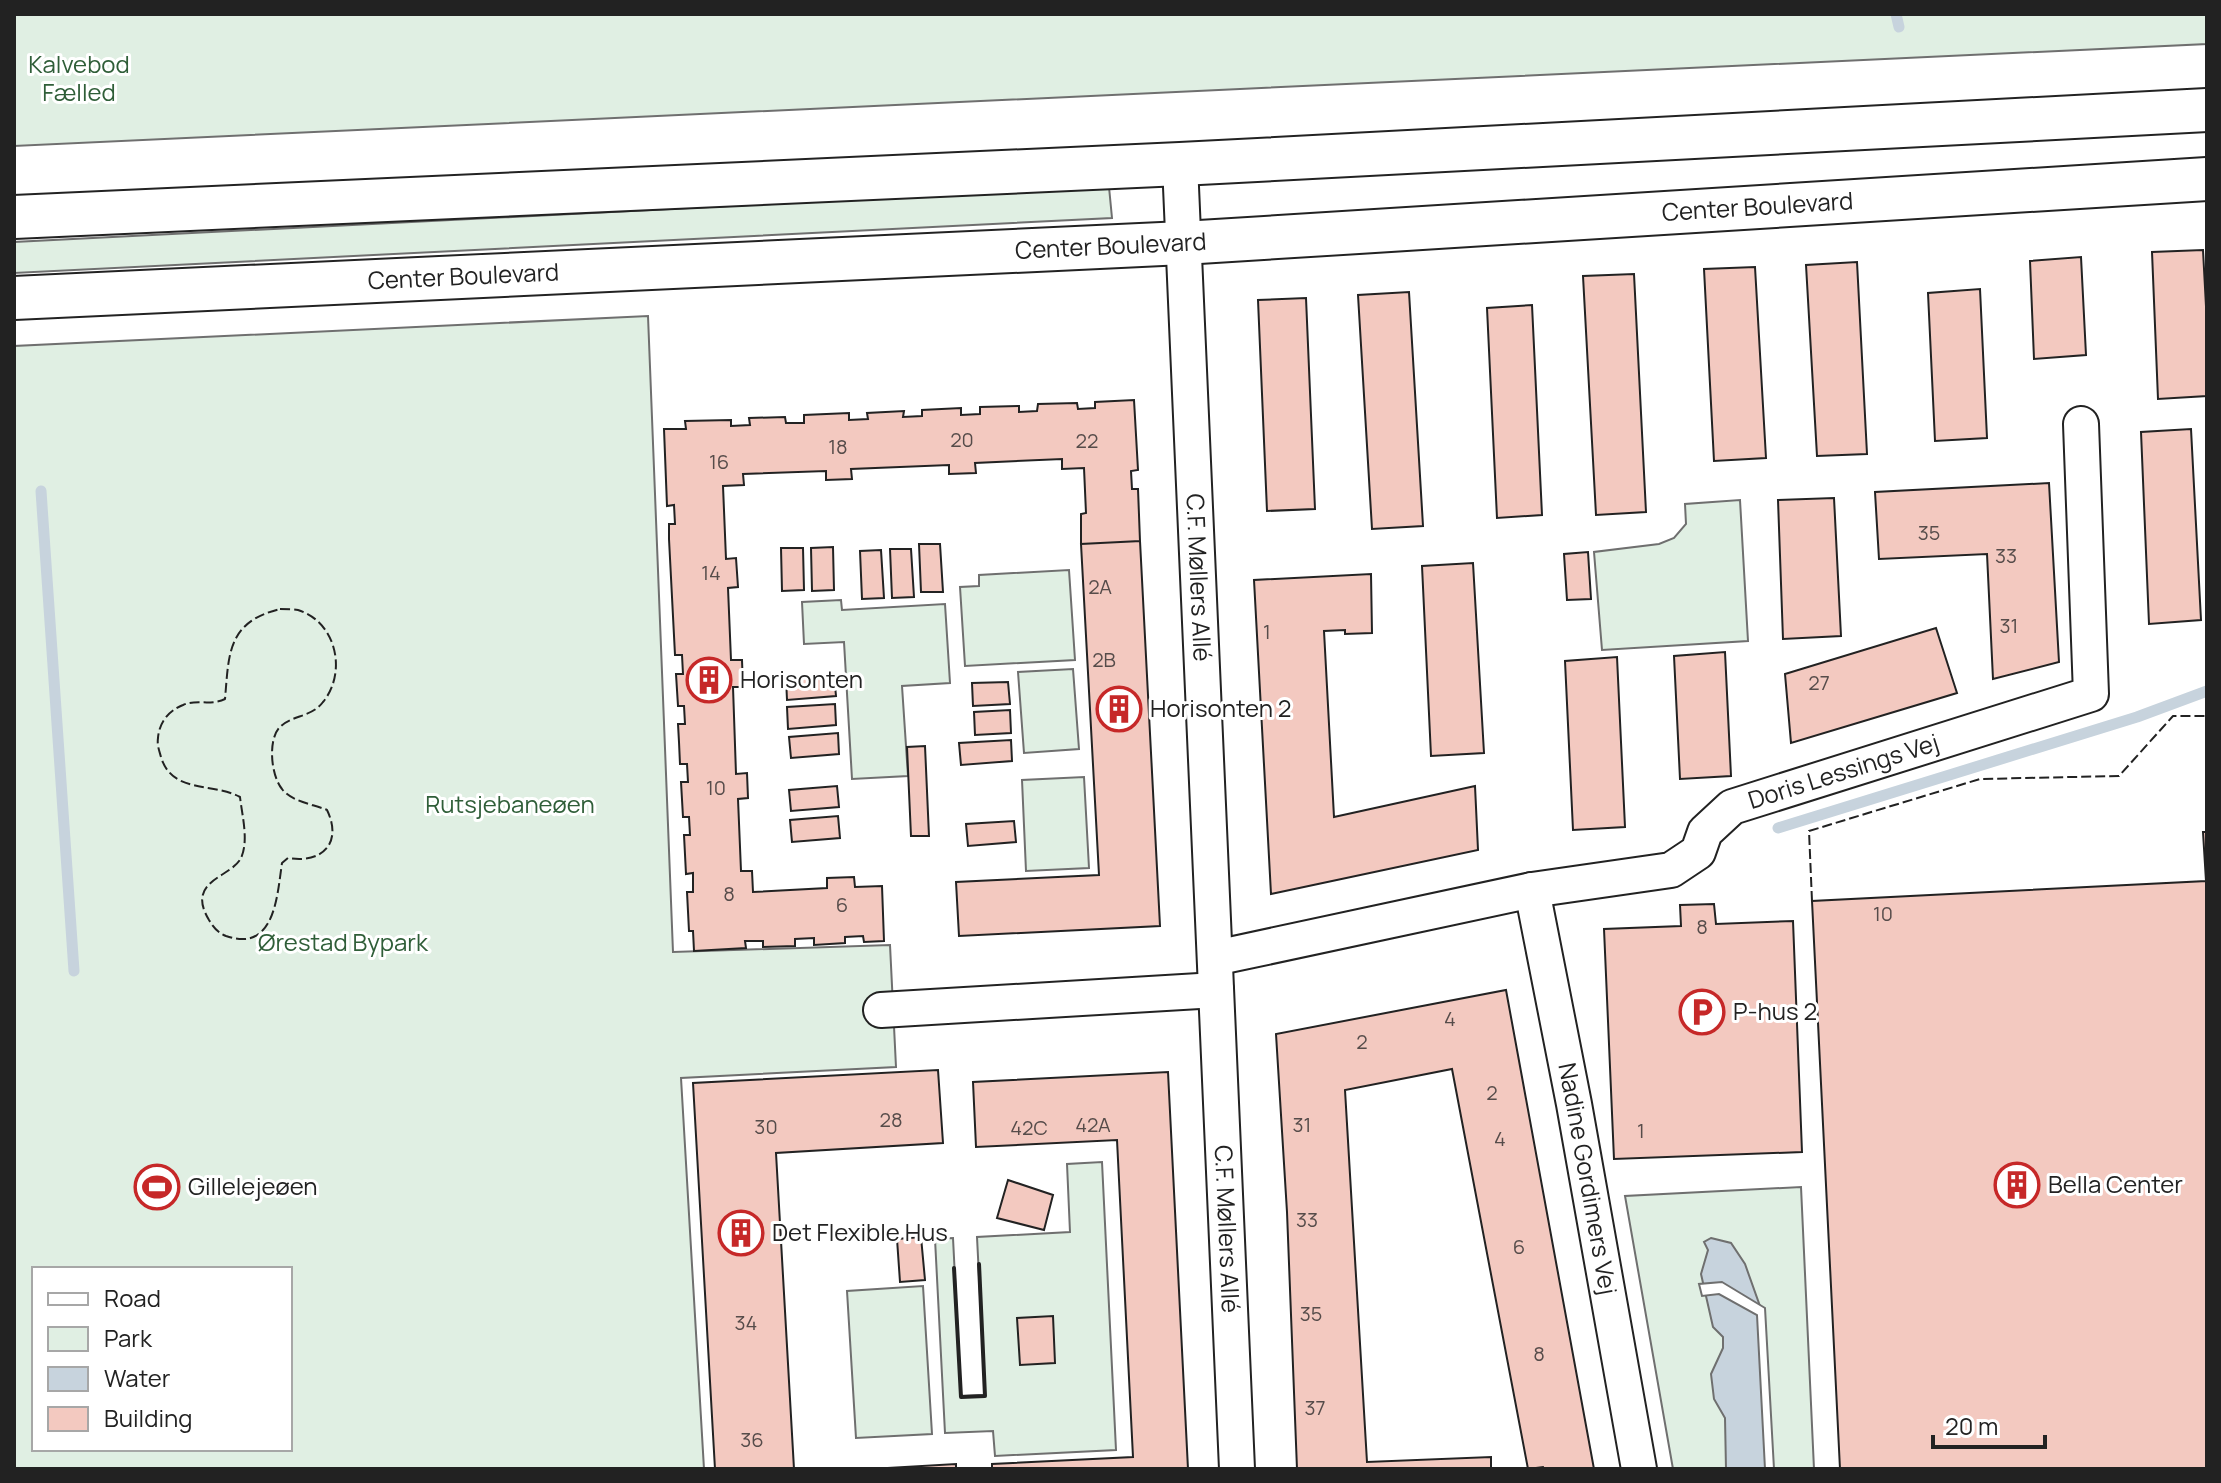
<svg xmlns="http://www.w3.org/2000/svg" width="2221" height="1483" viewBox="0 0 2221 1483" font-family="Manrope,sans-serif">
  <rect width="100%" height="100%" fill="#fff"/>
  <!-- green -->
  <path fill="#e0efe3" stroke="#6f6f6f" stroke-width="2" fill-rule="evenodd" d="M 14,14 L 2207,14 L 2207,44 L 14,146 Z
    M 1109,187 L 1112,218 L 14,273 L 14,242 Z
    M 648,316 L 673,952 L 890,945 L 896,1067 L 681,1078 L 704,1469 L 14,1469 L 14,346 ZM 34,1269 L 290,1269 L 290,1449 L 34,1449 Z
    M 1740,500 L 1748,641 L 1602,650 L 1594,552 L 1659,544 L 1674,538 L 1686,524 L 1685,504 Z
    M 1069,570 L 1075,660 L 965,666 L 960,587 L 979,586 L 979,575 Z
    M 841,600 L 842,610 L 945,604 L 950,683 L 902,686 L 908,776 L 852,779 L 844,642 L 804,644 L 802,602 Z
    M 1073,669 L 1079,749 L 1024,753 L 1018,672 Z
    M 1084,777 L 1089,868 L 1026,871 L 1022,780 Z
    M 1102,1162 L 1116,1450 L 995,1456 L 993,1431 L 945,1433 L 935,1239 L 953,1238 L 961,1396 L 985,1395 L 977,1237 L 1070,1232 L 1067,1164 Z
    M 1801,1187 L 1814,1469 L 1673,1469 L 1625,1196 Z
    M 923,1286 L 932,1434 L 856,1438 L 847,1291 Z"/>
  <!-- water -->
  <path fill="#c7d3dd" stroke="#6f6f6f" stroke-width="2" d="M 1711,1238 L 1731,1243 L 1745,1264 L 1761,1309 L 1770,1469 L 1726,1469 L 1725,1418 L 1714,1399 L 1711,1374 L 1723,1348 L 1723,1337 L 1713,1327 L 1701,1274 L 1708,1250 L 1704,1242 Z"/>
  <!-- pier -->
  <path fill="#fff" stroke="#6f6f6f" stroke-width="2" d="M 1722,1282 L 1765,1308 L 1774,1469 L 1765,1469 L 1757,1315 L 1719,1294 L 1702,1296 L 1699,1284 Z"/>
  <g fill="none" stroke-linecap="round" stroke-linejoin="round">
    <!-- stream -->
    <path stroke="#c7d3dd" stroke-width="11" d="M 1896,14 L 1899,27
      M 41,491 L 74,971
      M 1778,828 L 2137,717 L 2207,691"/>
  </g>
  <!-- building -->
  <path fill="#f3c9c0" stroke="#222" stroke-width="2" d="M 2203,250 L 2207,325 L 2207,396 L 2158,399 L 2152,252 Z
    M 2081,257 L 2086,355 L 2034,359 L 2030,261 Z
    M 1857,262 L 1867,454 L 1817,456 L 1806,265 Z
    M 1755,267 L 1766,458 L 1714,461 L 1704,269 Z
    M 1634,274 L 1646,512 L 1596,515 L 1583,276 Z
    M 1980,289 L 1987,438 L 1935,441 L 1928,293 Z
    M 1409,292 L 1423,526 L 1372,529 L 1358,295 Z
    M 1306,298 L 1315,509 L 1267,511 L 1258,300 Z
    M 1532,305 L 1542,515 L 1497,518 L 1487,308 Z
    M 1134,400 L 1138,470 L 1131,471 L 1132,489 L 1138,489 L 1140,541 L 1081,544 L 1081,514 L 1086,513 L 1084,468 L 1062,469 L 1062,459 L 975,463 L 976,473 L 949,474 L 949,465 L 851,469 L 852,479 L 826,480 L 826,471 L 743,474 L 744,485 L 723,486 L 726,559 L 736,558 L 738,587 L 728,588 L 731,660 L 742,660 L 743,687 L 733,687 L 736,774 L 747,773 L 748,798 L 738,799 L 741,871 L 752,871 L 753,892 L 827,888 L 827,878 L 854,877 L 855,887 L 882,886 L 884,941 L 864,942 L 863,936 L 845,937 L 845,943 L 814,945 L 814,938 L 795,939 L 795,946 L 763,947 L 763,941 L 745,941 L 746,948 L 694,951 L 693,931 L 689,931 L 687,892 L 693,892 L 693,873 L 686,874 L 684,835 L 690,835 L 689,817 L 683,817 L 681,782 L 688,782 L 687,764 L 680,764 L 679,742 L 678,724 L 685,724 L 684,706 L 678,706 L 676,674 L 683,674 L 682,655 L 675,655 L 669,539 L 669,524 L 675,524 L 674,505 L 667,506 L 664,429 L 686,429 L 685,421 L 731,420 L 731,426 L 750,425 L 749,418 L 785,417 L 786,423 L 804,423 L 804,415 L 849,413 L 849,420 L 868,419 L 867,413 L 904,411 L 903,417 L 922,416 L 922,410 L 961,408 L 961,415 L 980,414 L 980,407 L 1019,406 L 1019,412 L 1037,411 L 1038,404 L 1077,403 L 1078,409 L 1095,408 L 1095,402 Z
    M 2191,429 L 2201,620 L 2149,624 L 2141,432 Z
    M 2049,483 L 2059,662 L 1993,679 L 1987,554 L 1879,559 L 1875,492 Z
    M 1834,498 L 1841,636 L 1783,639 L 1778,500 Z
    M 1140,541 L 1160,926 L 959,936 L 956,882 L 1099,875 L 1081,544 Z
    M 919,544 L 940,544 L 943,592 L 921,592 Z
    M 833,547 L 834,590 L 812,591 L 811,548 Z
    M 781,548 L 803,548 L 804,590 L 782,591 Z
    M 890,549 L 911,549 L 914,597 L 892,598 Z
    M 881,550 L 884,598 L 862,599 L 860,551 Z
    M 1588,552 L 1591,599 L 1567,600 L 1564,554 Z
    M 1473,563 L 1484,753 L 1431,756 L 1422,566 Z
    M 1371,574 L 1372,633 L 1345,634 L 1345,630 L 1324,631 L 1334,817 L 1475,786 L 1478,850 L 1271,894 L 1254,580 Z
    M 1936,628 L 1957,693 L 1791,743 L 1785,674 Z
    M 1725,652 L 1731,776 L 1680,779 L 1674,656 Z
    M 1617,657 L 1625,827 L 1573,830 L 1565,661 Z
    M 834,675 L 836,696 L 787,700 L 786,678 Z
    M 1008,682 L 1010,704 L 973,706 L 972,683 Z
    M 835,704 L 836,725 L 788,729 L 787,707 Z
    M 1010,710 L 1011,733 L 975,735 L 974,712 Z
    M 838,733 L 839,754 L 791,758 L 789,737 Z
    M 1011,740 L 1012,761 L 961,765 L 959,743 Z
    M 925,746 L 929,836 L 911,836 L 907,747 Z
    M 837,786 L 839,807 L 791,811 L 789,790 Z
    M 838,816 L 840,838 L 792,842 L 790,820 Z
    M 1014,821 L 1016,842 L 968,846 L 966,824 Z
    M 2203,832 L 2207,832 L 2207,1469 L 1840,1469 L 1812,901 L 2206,881 Z
    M 1714,904 L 1716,924 L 1793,921 L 1802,1152 L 1614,1159 L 1604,929 L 1681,926 L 1680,905 Z
    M 1506,990 L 1594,1469 L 1544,1469 L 1543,1467 L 1528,1469 L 1452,1069 L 1345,1090 L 1367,1462 L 1491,1457 L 1491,1469 L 1297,1469 L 1287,1212 L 1276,1034 Z
    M 938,1070 L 943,1143 L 776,1153 L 794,1469 L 715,1469 L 693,1083 Z
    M 1168,1072 L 1188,1469 L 992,1469 L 992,1464 L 1133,1457 L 1117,1140 L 976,1147 L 973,1082 Z
    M 1008,1180 L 1053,1195 L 1044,1230 L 997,1218 Z
    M 921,1237 L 925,1280 L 900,1282 L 897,1239 Z
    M 1053,1316 L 1055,1363 L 1020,1365 L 1017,1318 Z
    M 956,1464 L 956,1469 L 870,1469 Z"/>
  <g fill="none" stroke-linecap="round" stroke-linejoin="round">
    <!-- minor casing -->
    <g stroke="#222" stroke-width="38">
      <g id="minor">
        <path id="s1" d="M 1180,164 L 1237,1469"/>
        <path id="s2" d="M 1532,890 L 1574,1104 L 1639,1469"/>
        <path id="s3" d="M 1215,958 L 1532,890 L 1671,870 L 1698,852 L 1705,832 L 1732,807 L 2091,694 L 2081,424"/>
        <path d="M 881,1010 L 1216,990"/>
      </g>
    </g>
    <!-- tertiary casing -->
    <g stroke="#222" stroke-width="46">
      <g id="tertiary">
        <path d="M 14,217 L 1180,164 L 2207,110"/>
        <path id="s4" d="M 14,298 L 1183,243 L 2207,179"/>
      </g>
    </g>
    <!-- minor -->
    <use href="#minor" stroke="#fff" stroke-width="34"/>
    <!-- tertiary -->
    <use href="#tertiary" stroke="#fff" stroke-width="42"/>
    <!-- fence -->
    <path stroke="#222" stroke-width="2" stroke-dasharray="10 4" stroke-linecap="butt" d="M 280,609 C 286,609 293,609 298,610 C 337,622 347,673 323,702 C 312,717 293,715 281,726 C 267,738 271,776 282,789 C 292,802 313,804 327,810 C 343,843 322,864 288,858 L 282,863 C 277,896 275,953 226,936 C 217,932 214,928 209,920 C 185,880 231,878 241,858 C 249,841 242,815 240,797 C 212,782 172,794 161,757 C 159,750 157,745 158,738 C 159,723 168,711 183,705 C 196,699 211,706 225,699 C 229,654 227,622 280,609 Z
      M 1812,901 L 1809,831 L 1980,779 L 2119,776 L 2173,716 L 2207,716"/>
    <!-- wall -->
    <path stroke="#222" stroke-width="4" d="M 954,1268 L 961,1397 L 985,1396 L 979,1264"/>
  </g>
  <!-- icons -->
  <defs>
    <g id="building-ring" transform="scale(2.3)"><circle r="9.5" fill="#fff" stroke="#c62828" stroke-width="1.5"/><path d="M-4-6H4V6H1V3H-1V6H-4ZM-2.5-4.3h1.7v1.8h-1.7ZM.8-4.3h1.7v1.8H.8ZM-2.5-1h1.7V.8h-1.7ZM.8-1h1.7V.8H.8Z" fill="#c62828"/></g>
    <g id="parking-ring" transform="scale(2.3)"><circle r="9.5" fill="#fff" stroke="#c62828" stroke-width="1.5"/><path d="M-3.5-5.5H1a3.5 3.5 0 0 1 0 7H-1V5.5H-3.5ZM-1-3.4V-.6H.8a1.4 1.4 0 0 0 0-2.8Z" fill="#c62828"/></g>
    <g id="stadium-ring" transform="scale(2.3)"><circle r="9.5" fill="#fff" stroke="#c62828" stroke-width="1.5"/><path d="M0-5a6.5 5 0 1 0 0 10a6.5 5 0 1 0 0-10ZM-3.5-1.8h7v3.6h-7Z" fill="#c62828"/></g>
  </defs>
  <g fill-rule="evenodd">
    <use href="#building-ring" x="709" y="680"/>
    <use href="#building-ring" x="1119" y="709"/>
    <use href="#parking-ring" x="1702" y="1012"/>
    <use href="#building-ring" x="2017" y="1185"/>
    <use href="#stadium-ring" x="157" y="1187"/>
    <use href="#building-ring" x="741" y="1233"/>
  </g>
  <g text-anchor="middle" stroke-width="6" stroke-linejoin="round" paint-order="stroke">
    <!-- number labels -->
    <g font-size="20" fill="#564c4a">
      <text x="962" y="447">20</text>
      <text x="1087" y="448">22</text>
      <text x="838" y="454">18</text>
      <text x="719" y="469">16</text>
      <text x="1929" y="540">35</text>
      <text x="2006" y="563">33</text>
      <text x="711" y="580">14</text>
      <text x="1100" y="594">2A</text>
      <text x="2009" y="633">31</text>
      <text x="1267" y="639">1</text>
      <text x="1104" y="667">2B</text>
      <text x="1819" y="690">27</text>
      <text x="716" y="795">10</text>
      <text x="729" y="901">8</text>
      <text x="842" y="912">6</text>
      <text x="1883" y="921">10</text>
      <text x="1702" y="934">8</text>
      <text x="1450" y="1026">4</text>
      <text x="1362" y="1049">2</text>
      <text x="1492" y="1100">2</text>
      <text x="891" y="1127">28</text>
      <text x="1093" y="1132">42A</text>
      <text x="1302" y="1132">31</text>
      <text x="766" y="1134">30</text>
      <text x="1029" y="1135">42C</text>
      <text x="1641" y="1138">1</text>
      <text x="1500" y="1146">4</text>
      <text x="1307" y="1227">33</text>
      <text x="1519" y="1254">6</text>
      <text x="1311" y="1321">35</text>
      <text x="746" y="1330">34</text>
      <text x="1539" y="1361">8</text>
      <text x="1315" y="1415">37</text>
      <text x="752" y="1447">36</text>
    </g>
    <!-- park labels -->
    <g font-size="24" fill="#2f5e38" stroke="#fff">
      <text x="79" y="73">Kalvebod<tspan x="79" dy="28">Fælled</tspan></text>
      <text x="510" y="813">Rutsjebaneøen</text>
      <text x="343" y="951">Ørestad Bypark</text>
    </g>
    <!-- street labels -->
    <g font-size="24" fill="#222" stroke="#fff">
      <text dy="8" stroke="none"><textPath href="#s4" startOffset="1746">Center Boulevard</textPath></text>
      <text dy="8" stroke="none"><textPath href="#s4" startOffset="1098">Center Boulevard</textPath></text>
      <text dy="8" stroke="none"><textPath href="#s4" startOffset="450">Center Boulevard</textPath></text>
      <text dy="8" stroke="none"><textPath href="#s1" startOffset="414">C.F. Møllers Allé</textPath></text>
      <text dy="8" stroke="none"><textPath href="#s3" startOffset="672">Doris Lessings Vej</textPath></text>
      <text dy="8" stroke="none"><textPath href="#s2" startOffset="294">Nadine Gordimers Vej</textPath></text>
      <text dy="8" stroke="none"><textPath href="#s1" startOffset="1066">C.F. Møllers Allé</textPath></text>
    </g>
    <!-- poi labels -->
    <g font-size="24" fill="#222" stroke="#fff" text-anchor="start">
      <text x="740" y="688">Horisonten</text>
      <text x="1150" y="717">Horisonten 2</text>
      <text x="1733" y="1020">P-hus 2</text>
      <text x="2048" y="1193">Bella Center</text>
      <text x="188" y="1195">Gillelejeøen</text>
      <text x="772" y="1241">Det Flexible Hus</text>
    </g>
  </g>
  <!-- border -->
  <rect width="2221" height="1483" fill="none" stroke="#222222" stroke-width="32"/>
  <!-- legend -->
  <rect x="32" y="1267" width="260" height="184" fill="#ffffff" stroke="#a7a7a7" stroke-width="2"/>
  <rect x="48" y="1293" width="40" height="12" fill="#ffffff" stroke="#a7a7a7" stroke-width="2"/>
  <text x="104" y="1307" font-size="24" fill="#222222">Road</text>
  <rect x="48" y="1327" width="40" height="24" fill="#e0efe3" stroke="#a7a7a7" stroke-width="2"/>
  <text x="104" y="1347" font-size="24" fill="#222222">Park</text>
  <rect x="48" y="1367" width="40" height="24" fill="#c7d3dd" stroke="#a7a7a7" stroke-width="2"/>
  <text x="104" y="1387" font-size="24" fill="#222222">Water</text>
  <rect x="48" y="1407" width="40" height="24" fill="#f3c9c0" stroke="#a7a7a7" stroke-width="2"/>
  <text x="104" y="1427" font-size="24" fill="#222222">Building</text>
  <!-- scale -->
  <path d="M1933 1435v12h112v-12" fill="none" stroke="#222222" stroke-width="4"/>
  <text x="1945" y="1435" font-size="24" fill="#222222" stroke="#ffffff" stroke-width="6" paint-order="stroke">20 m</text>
</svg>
